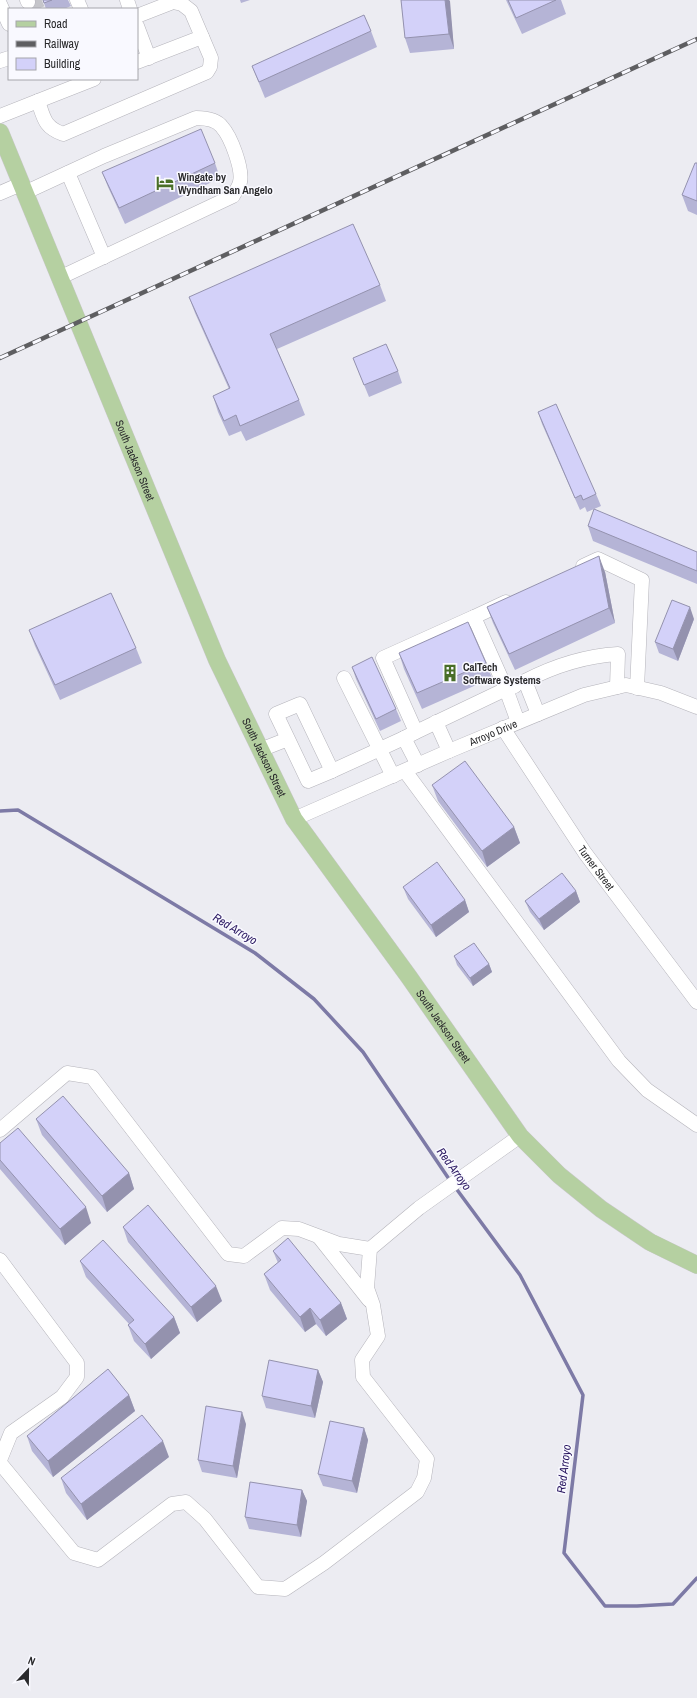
<svg xmlns="http://www.w3.org/2000/svg" width="697" height="1698" viewBox="0 0 697 1698" font-family="'Archivo Narrow',sans-serif">
  <rect width="100%" height="100%" fill="#ececf2"/>
  <g fill="none" stroke-linecap="round" stroke-linejoin="round">
    <!-- stream -->
    <path stroke="#7d7aa6" stroke-width="3.5" d="M 0,811 L 18,810 L 255,953 L 314,999 L 363,1052 L 451,1182
      M 455,1187 L 520,1275 L 583,1395 L 564,1553 L 605,1606 L 637,1606 L 673,1604 L 697,1578"/>
    <!-- minor-tunnel -->
    <path stroke="#c5c5ca" stroke-width="14" stroke-dasharray="14 7" stroke-linecap="butt" d="M 34,0 L 38,9"/>
    <!-- minor casing -->
    <g stroke="#b5b4bb" stroke-width="15">
      <g id="minor">
        <path d="M 27,0 L 28,2"/>
        <path d="M 77,0 L 81,9"/>
        <path d="M 127,0 L 130,9"/>
        <path d="M 0,4 L 9,24"/>
        <path d="M 137,26 L 149,58"/>
        <path d="M 0,61 L 9,58"/>
        <path d="M 137,62 L 202,37"/>
        <path d="M 38,101 L 94,79"/>
        <path d="M 0,116 L 38,101 C 44,118 44,127 63,134 L 207,72 L 210,67 L 211,58 L 191,11 L 182,4 L 173,2 L 137,16"/>
        <path d="M 68,173 L 104,257"/>
        <path d="M 0,193 L 21,184"/>
        <path d="M 24,193 L 104,156 L 196,118 C 205,118 217,120 222,127 C 231,137 243,169 240,182 C 239,187 235,192 233,196 L 59,278"/>
        <path d="M 583,566 L 598,559 L 642,580 L 637,688"/>
        <path d="M 474,617 L 506,602"/>
        <path d="M 344,678 L 393,776"/>
        <path d="M 515,686 L 506,689 L 518,722"/>
        <path d="M 538,714 L 525,681 C 554,666 585,656 618,654 L 617,687"/>
        <path d="M 436,722 L 449,751"/>
        <path id="s1" d="M 503,728 L 585,853 L 697,1002"/>
        <path d="M 404,738 L 416,732 L 383,658 L 474,617 L 506,689 L 416,732"/>
        <path d="M 260,750 L 288,739 L 276,714 L 300,704 L 332,771 L 308,781 L 288,739"/>
        <path d="M 332,771 L 404,738 L 418,765"/>
        <path d="M 405,771 L 619,1061 L 647,1090 L 697,1125"/>
        <path id="s2" d="M 294,819 L 449,751 L 584,695 L 626,685 L 661,693 L 697,707"/>
        <path d="M 0,1130 L 67,1073 L 92,1077 L 228,1254 L 244,1256 L 282,1228 L 299,1229 L 339,1244 L 370,1249"/>
        <path d="M 319,1237 L 369,1300"/>
        <path d="M 0,1260 L 77,1363 L 77,1377 L 62,1397 L 11,1433 L 0,1460"/>
        <path d="M 0,1463 L 74,1553 L 98,1560 L 172,1504 L 186,1502 L 205,1519 L 258,1587 L 285,1589 L 324,1563 L 417,1492 L 424,1478 L 427,1459 L 363,1377 L 362,1360 L 378,1336 L 373,1305 L 367,1288 L 370,1249 L 419,1208 L 520,1136"/>
      </g>
    </g>
    <!-- major casing -->
    <g stroke="#c8c8c8" stroke-width="18">
      <g id="major">
        <path id="s3" d="M 0,132 L 217,660 L 294,819 L 409,977 L 520,1136 L 559,1175 L 601,1209 L 650,1242 L 697,1265"/>
      </g>
    </g>
    <!-- minor -->
    <use href="#minor" stroke="#fff" stroke-width="14"/>
    <!-- major -->
    <use href="#major" stroke="#b5d0a1" stroke-width="17"/>
    <!-- rail casing -->
    <g stroke="#5e5e61" stroke-width="4.5">
      <path id="rail" d="M 0,358 L 697,39"/>
    </g>
    <!-- rail -->
    <use href="#rail" stroke="#f9f9ff" stroke-width="3" stroke-dasharray="9" stroke-linecap="butt"/>
  </g>
  <!-- wall -->
  <path fill="#b5b4d6" d="M 43,0 L 68,0 L 71,6 L 64,9 L 46,9 Z
    M 240,0 L 250,0 L 241,3 Z
    M 401,0 L 449,0 L 454,49 L 410,53 L 405,38 Z
    M 506,0 L 561,0 L 566,14 L 522,34 Z
    M 371,31 L 377,47 L 265,98 L 258,81 L 252,66 Z
    M 215,163 L 220,178 L 125,224 L 108,187 L 102,172 Z
    M 697,163 L 697,215 L 688,211 L 682,195 Z
    M 380,285 L 386,301 L 277,349 L 299,400 L 305,415 L 246,441 L 241,431 L 229,436 L 218,412 L 213,396 L 229,389 L 195,313 L 189,297 Z
    M 353,358 L 398,371 L 402,383 L 369,397 Z
    M 538,412 L 596,494 L 601,506 L 587,512 L 585,507 L 580,510 L 542,424 Z
    M 588,526 L 697,552 L 697,584 L 593,541 Z
    M 605,572 L 615,623 L 515,670 L 493,623 L 487,607 Z
    M 694,619 L 678,661 L 659,653 L 655,642 Z
    M 29,630 L 136,648 L 142,663 L 60,700 L 35,646 Z
    M 399,653 L 486,663 L 492,678 L 422,709 L 404,669 Z
    M 352,667 L 396,709 L 401,721 L 380,731 L 356,679 Z
    M 432,785 L 514,827 L 520,843 L 487,867 L 438,801 Z
    M 403,887 L 465,900 L 469,912 L 436,937 L 408,899 Z
    M 576,891 L 580,902 L 544,930 L 530,912 L 525,901 Z
    M 454,956 L 489,964 L 492,972 L 473,986 L 457,965 Z
    M 36,1119 L 129,1173 L 134,1189 L 107,1212 L 42,1135 Z
    M 0,1143 L 91,1223 L 65,1245 L 0,1169 Z
    M 123,1227 L 222,1301 L 197,1322 L 128,1242 Z
    M 273,1251 L 341,1303 L 347,1319 L 326,1336 L 316,1324 L 305,1332 L 270,1290 L 264,1274 L 278,1263 Z
    M 80,1261 L 174,1317 L 180,1333 L 151,1359 L 134,1341 L 128,1325 L 129,1324 L 86,1277 Z
    M 318,1370 L 323,1382 L 315,1418 L 266,1408 L 262,1396 Z
    M 129,1395 L 135,1411 L 53,1477 L 32,1451 L 27,1436 Z
    M 246,1424 L 237,1478 L 202,1472 L 198,1460 Z
    M 364,1428 L 368,1440 L 357,1493 L 323,1486 L 318,1474 Z
    M 169,1457 L 87,1520 L 66,1493 L 61,1478 Z
    M 302,1490 L 307,1501 L 301,1537 L 249,1529 L 245,1517 Z"/>
  <!-- shaded-wall -->
  <path fill="#9492ae" d="M 445,0 L 449,0 L 450,1 L 454,49 L 449,34 Z
    M 599,556 L 605,572 L 615,623 L 609,608 Z
    M 690,607 L 694,619 L 678,661 L 673,649 Z
    M 514,827 L 520,843 L 487,867 L 482,851 Z
    M 576,891 L 580,902 L 544,930 L 539,919 Z
    M 465,900 L 469,912 L 436,937 L 431,925 Z
    M 489,964 L 492,972 L 473,986 L 470,978 Z
    M 129,1173 L 134,1189 L 107,1212 L 102,1196 Z
    M 86,1207 L 91,1223 L 65,1245 L 60,1229 Z
    M 216,1286 L 222,1301 L 197,1322 L 191,1307 Z
    M 341,1303 L 347,1319 L 326,1336 L 320,1320 Z
    M 310,1308 L 316,1324 L 305,1332 L 300,1317 Z
    M 174,1317 L 180,1333 L 151,1359 L 145,1344 Z
    M 318,1370 L 323,1382 L 315,1418 L 311,1406 Z
    M 129,1395 L 135,1411 L 53,1477 L 48,1461 Z
    M 242,1412 L 246,1424 L 237,1478 L 233,1466 Z
    M 364,1428 L 368,1440 L 357,1493 L 352,1481 Z
    M 163,1441 L 169,1457 L 87,1520 L 81,1504 Z
    M 302,1490 L 307,1501 L 301,1537 L 297,1525 Z"/>
  <!-- building -->
  <path fill="#d3d1f9" stroke="#9492ae" d="M 43,0 L 52,0 L 44,3 Z
    M 401,0 L 445,0 L 449,34 L 405,38 Z
    M 508,0 L 556,0 L 516,18 Z
    M 364,15 L 371,31 L 259,82 L 252,66 Z
    M 201,129 L 215,163 L 119,208 L 102,172 Z
    M 695,163 L 697,163 L 697,201 L 682,195 Z
    M 353,224 L 380,285 L 270,334 L 299,400 L 240,426 L 236,415 L 224,421 L 213,396 L 230,388 L 189,297 Z
    M 386,344 L 398,371 L 364,385 L 353,358 Z
    M 556,404 L 596,494 L 583,500 L 581,495 L 575,498 L 538,412 Z
    M 594,509 L 697,552 L 697,571 L 588,526 Z
    M 599,556 L 609,608 L 509,654 L 487,607 Z
    M 111,593 L 136,648 L 55,685 L 29,630 Z
    M 672,600 L 690,607 L 673,649 L 655,642 Z
    M 468,622 L 486,663 L 417,693 L 399,653 Z
    M 372,657 L 396,709 L 376,719 L 352,667 Z
    M 465,761 L 514,827 L 482,851 L 432,785 Z
    M 437,862 L 465,900 L 431,925 L 403,887 Z
    M 562,873 L 576,891 L 539,919 L 525,901 Z
    M 474,943 L 489,964 L 470,978 L 454,956 Z
    M 63,1096 L 129,1173 L 102,1196 L 36,1119 Z
    M 18,1128 L 86,1207 L 60,1229 L 0,1160 L 0,1143 Z
    M 148,1205 L 216,1286 L 191,1307 L 123,1227 Z
    M 288,1238 L 341,1303 L 320,1320 L 310,1308 L 300,1317 L 264,1274 L 281,1260 L 273,1251 Z
    M 103,1240 L 174,1317 L 145,1344 L 128,1325 L 134,1320 L 80,1261 Z
    M 269,1360 L 318,1370 L 311,1406 L 262,1396 Z
    M 108,1369 L 129,1395 L 48,1461 L 27,1436 Z
    M 206,1406 L 242,1412 L 233,1466 L 198,1460 Z
    M 142,1415 L 163,1441 L 81,1504 L 61,1478 Z
    M 330,1421 L 364,1428 L 352,1481 L 318,1474 Z
    M 250,1482 L 302,1490 L 297,1525 L 245,1517 Z"/>
  <!-- icons -->
  <defs>
    <g id="hotel-bare" transform="scale(1.38)"><path d="M-6-4.5h1.5V1H6V5H4.5V3h-9V5H-6ZM-4 0a1.8 1.8 0 1 1 3.6 0ZM.5 0V-2.5h3Q6-2.5 6 0Z" fill="#486e28" stroke="#f9f9ff" stroke-width="2.5" paint-order="stroke"/></g>
    <g id="building-bare" transform="scale(1.38)"><path d="M-4-6H4V6H1V3H-1V6H-4ZM-2.5-4.3h1.7v1.8h-1.7ZM.8-4.3h1.7v1.8H.8ZM-2.5-1h1.7V.8h-1.7ZM.8-1h1.7V.8H.8Z" fill="#486e28" stroke="#f9f9ff" stroke-width="2.5" paint-order="stroke"/></g>
  </defs>
  <g fill-rule="evenodd">
    <use href="#hotel-bare" x="165" y="183"/>
    <use href="#building-bare" x="450" y="673"/>
  </g>
  <g text-anchor="middle" stroke-width="3" stroke-linejoin="round" paint-order="stroke">
    <!-- poi labels -->
    <g font-size="11" font-weight="bold" fill="#2a2a2c" stroke="#f9f9ff" text-anchor="start">
      <text x="178" y="181">Wingate by<tspan x="178" dy="13">Wyndham San Angelo</tspan></text>
      <text x="463" y="671">CalTech<tspan x="463" dy="13">Software Systems</tspan></text>
    </g>
    <!-- street labels -->
    <g font-size="11" fill="#2a2a2c" stroke="#f9f9ff">
      <text dy="4" stroke="none"><textPath href="#s3" startOffset="355">South Jackson Street</textPath></text>
      <text dy="4" stroke="none"><textPath href="#s2" startOffset="217">Arroyo Drive</textPath></text>
      <text dy="4" stroke="none"><textPath href="#s3" startOffset="679">South Jackson Street</textPath></text>
      <text dy="4" stroke="none"><textPath href="#s1" startOffset="168">Turner Street</textPath></text>
      <text dy="4" stroke="none"><textPath href="#s3" startOffset="1003">South Jackson Street</textPath></text>
    </g>
    <!-- water labels -->
    <g font-size="12" font-style="italic" fill="#2a1861" stroke="#f9f9ff">
      <text transform="translate(235 929) rotate(31)" y="4">Red Arroyo</text>
      <text transform="translate(454 1169) rotate(54)" y="4">Red Arroyo</text>
      <text transform="translate(564 1469) rotate(-83)" y="4">Red Arroyo</text>
    </g>
  </g>
  <!-- legend -->
  <rect x="8" y="8" width="130" height="72" fill="#f9f9ff" stroke="#a6a6ab"/>
  <rect x="16" y="21" width="20" height="6" fill="#b5d0a1" stroke="#a6a6ab"/>
  <text x="44" y="28" font-size="12" fill="#2a2a2c">Road</text>
  <rect x="16" y="41" width="20" height="6" fill="#5e5e61" stroke="#a6a6ab"/>
  <text x="44" y="48" font-size="12" fill="#2a2a2c">Railway</text>
  <rect x="16" y="58" width="20" height="12" fill="#d3d1f9" stroke="#a6a6ab"/>
  <text x="44" y="68" font-size="12" fill="#2a2a2c">Building</text>
  <!-- north arrow -->
  <g transform="translate(28 1670) rotate(22)" stroke="#f9f9ff" stroke-width="3" paint-order="stroke">
  <path d="M0-3L7 15L0 10L-7 15Z" fill="#2a2a2c"/>
  <text y="-6" font-size="11" font-weight="bold" text-anchor="middle" fill="#2a2a2c">N</text>
  </g>
</svg>
